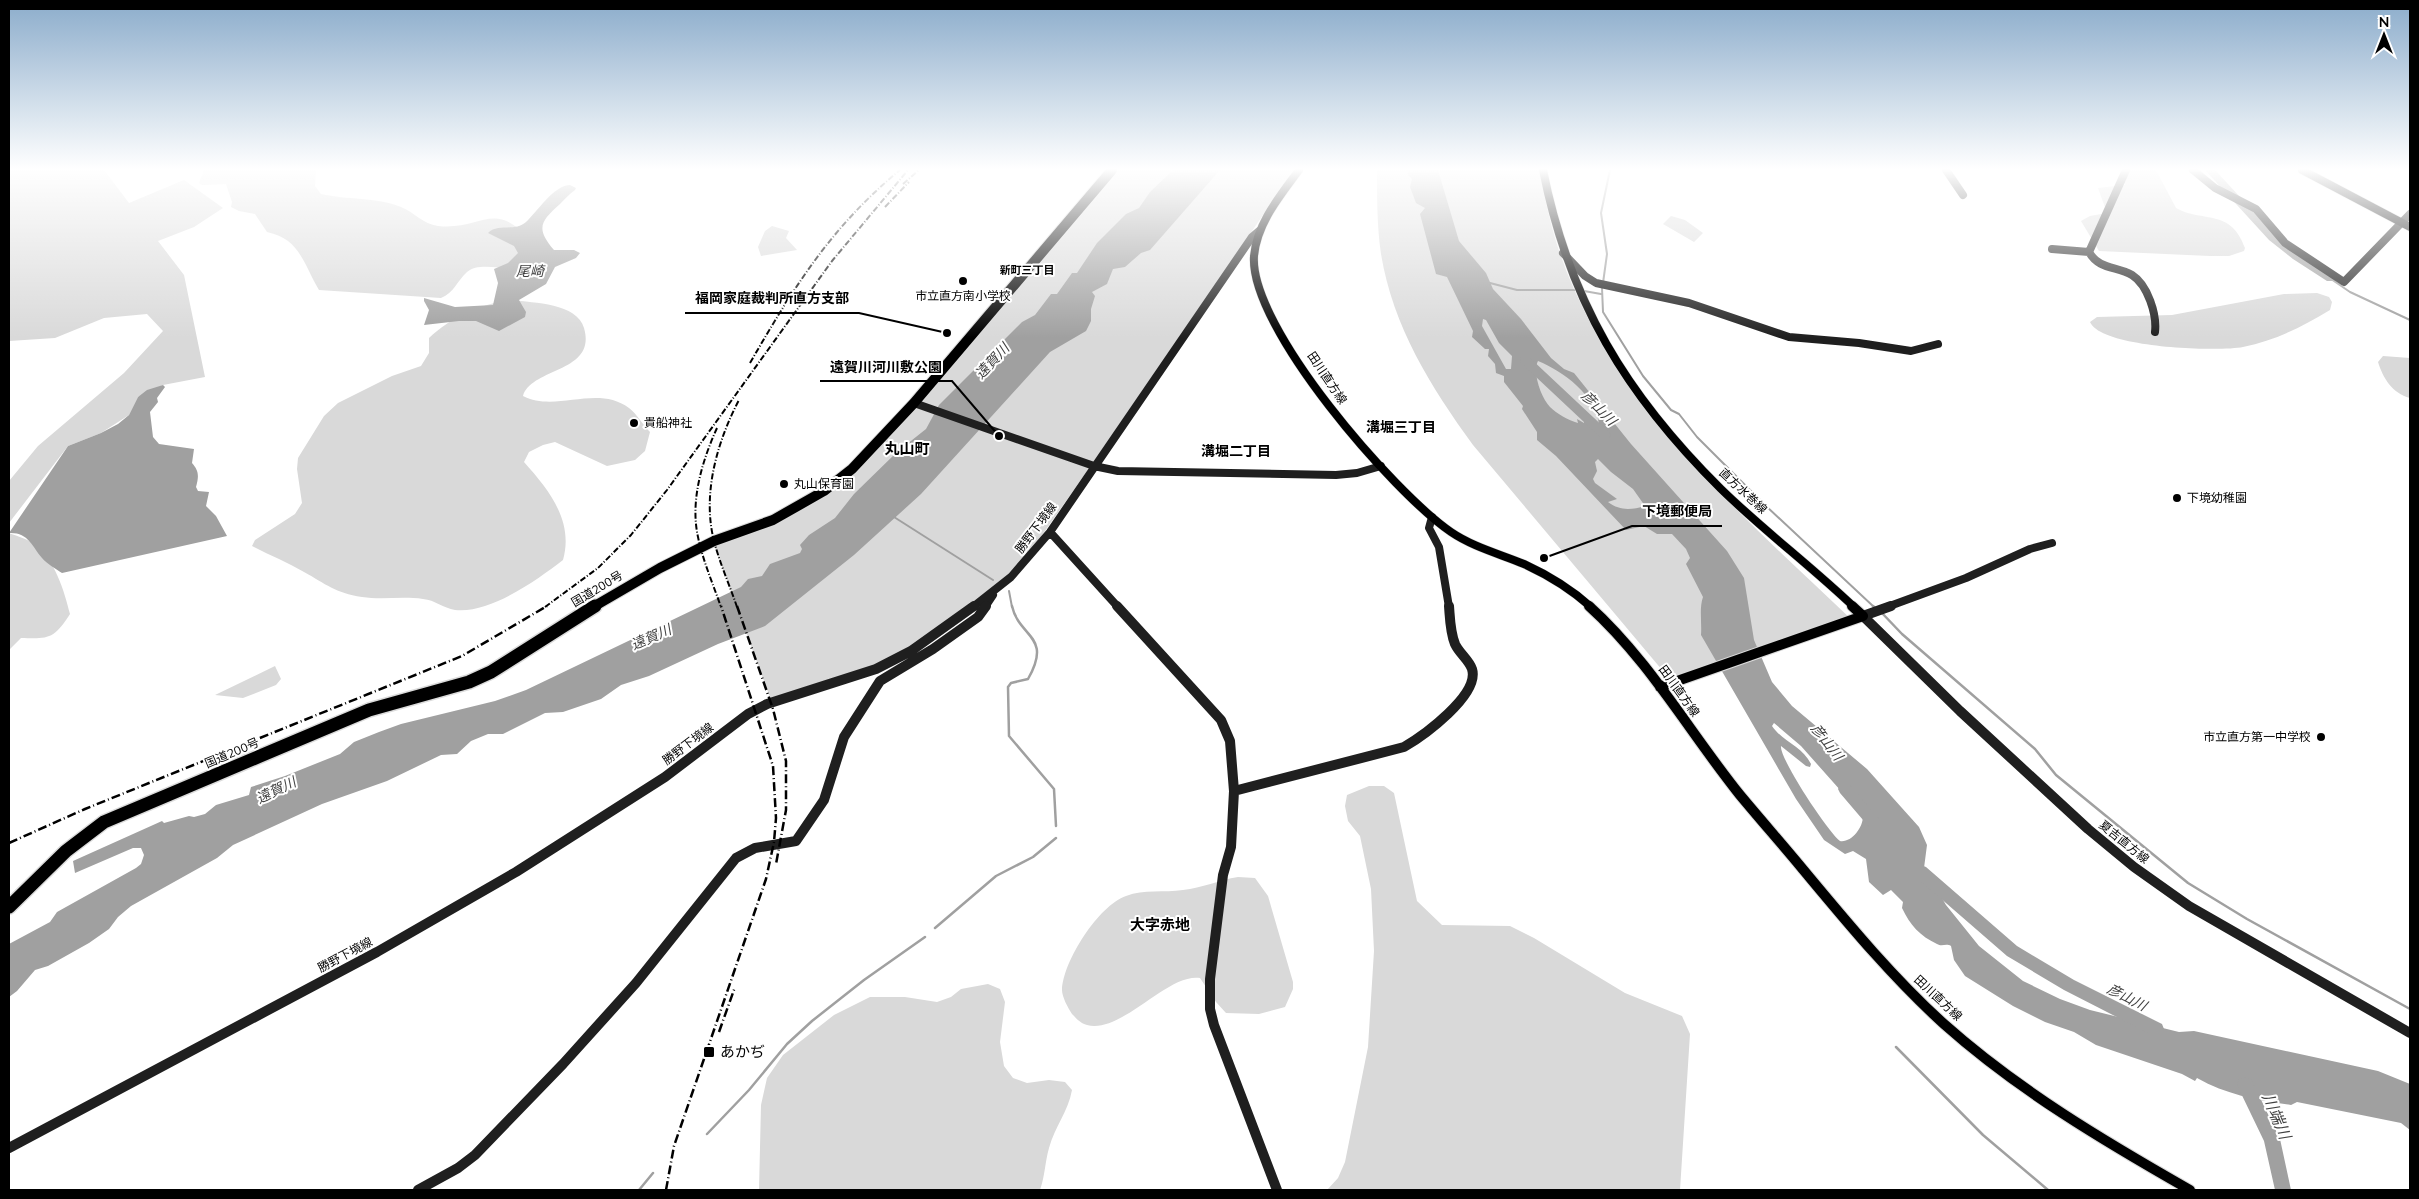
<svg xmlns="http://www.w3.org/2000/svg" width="2419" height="1199" viewBox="0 0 2419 1199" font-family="Mulish,'Noto Sans JP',sans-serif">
  <rect width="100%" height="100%" fill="#fff"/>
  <!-- green -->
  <path fill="#d9d9d9" d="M 9,170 L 104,170 L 129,203 L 184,180 L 223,208 L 194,227 L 158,241 L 184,275 L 205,377 L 163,385 L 138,397 L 129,415 L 101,433 L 68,446 L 9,523 L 9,481 L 38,446 L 124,373 L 163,331 L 147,314 L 104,318 L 55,338 L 9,341 Z
    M 204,170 L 316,170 L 315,186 L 321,194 C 347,200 376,197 401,207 C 414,212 423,224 438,226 C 482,231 495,197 532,243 L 511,269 C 498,268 477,263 467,272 C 457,281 454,293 441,298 L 319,290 C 303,263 300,239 267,232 L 255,214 L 239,211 L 231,207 L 232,202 L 226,184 L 202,185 L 199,183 Z
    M 1117,170 L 1294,170 L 1085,474 L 1026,558 L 1002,582 L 896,657 L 869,668 L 771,700 L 714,545 L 807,506 L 920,400 Z
    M 1377,170 L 1541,170 C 1563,360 1721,496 1852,620 L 1673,683 L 1473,445 C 1431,387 1393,327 1381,254 C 1377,226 1377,198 1377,170 Z
    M 2120,170 L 2156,170 L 2176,208 C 2203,223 2231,208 2245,248 L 2244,251 L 2229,256 L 2210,256 L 2099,251 L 2081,221 L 2090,216 L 2107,213 L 2098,188 L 2125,185 Z
    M 1671,216 L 1685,220 L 1703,233 L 1694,242 L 1663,224 Z
    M 772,226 L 789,231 L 786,238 L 797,250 L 761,256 L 758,247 L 765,231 Z
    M 2317,293 L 2329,297 L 2332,302 L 2330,310 C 2302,327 2276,340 2243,347 C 2218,352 2101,348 2090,322 L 2097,317 L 2172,315 L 2284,294 Z
    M 512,300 C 534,303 577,303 584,328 C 597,373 532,367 523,396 C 556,413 597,384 629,408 C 637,414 643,425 650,432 L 645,451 L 635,460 L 607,466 L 555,442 L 543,445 L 529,452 L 524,462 C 549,490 574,521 563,560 C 537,580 490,614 455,610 C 443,608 435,600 423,599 C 403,596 382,600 362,597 C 335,593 326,584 304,572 C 287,562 269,555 252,546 L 255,540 L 295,514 L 302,503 L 297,469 L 298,458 L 324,416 L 338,403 L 392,376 L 421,366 L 429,353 L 429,338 C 451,317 482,303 512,300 Z
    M 2383,356 L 2410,358 L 2410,398 C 2392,393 2383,378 2378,362 Z
    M 9,533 C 17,536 27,539 34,544 C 55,560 64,590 70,614 C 54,639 49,639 21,638 L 9,650 Z
    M 275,666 L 281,679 L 276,685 L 243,698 L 215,695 Z
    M 1369,786 L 1384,786 L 1394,793 L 1417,901 L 1442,925 L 1510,926 L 1534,938 L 1625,993 L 1682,1016 L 1690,1034 L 1680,1190 L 1327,1190 L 1338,1178 L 1345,1162 L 1368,1047 L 1374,951 L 1371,889 L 1360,836 L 1348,821 L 1345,806 L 1347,795 Z
    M 1238,877 L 1255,878 L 1268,896 L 1293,982 L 1293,989 L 1285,1007 L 1259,1014 L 1226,1013 L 1216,1002 L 1200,978 C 1167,973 1122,1034 1087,1025 C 1080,1023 1077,1019 1072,1014 C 1068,1008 1062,997 1062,990 C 1063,961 1099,905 1126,896 C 1144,889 1164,893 1183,890 C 1202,888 1219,880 1238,877 Z
    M 988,984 L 1000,989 L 1005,1002 L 1000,1042 L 1004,1066 L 1013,1078 L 1027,1083 L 1049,1080 L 1065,1082 L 1072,1090 C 1068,1112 1055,1126 1049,1148 C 1045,1162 1045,1176 1040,1190 L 759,1190 L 761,1105 L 767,1078 L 783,1055 L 834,1015 L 870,997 L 905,997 L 937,1002 L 951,997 L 961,989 Z"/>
  <!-- water -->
  <path fill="#a0a0a0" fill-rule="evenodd" d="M 1173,170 L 1220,170 L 1150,250 L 1141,253 L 1125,267 L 1113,269 L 1107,284 L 1092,292 L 1095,296 L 1091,309 L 1091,321 L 1086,331 L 1050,352 L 921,494 L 854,555 L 765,626 L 718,644 L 649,676 L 621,685 L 601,699 L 563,712 L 545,713 L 503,734 L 488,734 L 471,741 L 457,754 L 441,755 L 387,781 L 322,804 L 233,845 L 217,858 L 131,906 L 118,917 L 109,929 L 89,943 L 48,966 L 35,970 L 17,991 L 9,997 L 9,944 L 50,922 L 57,912 L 136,868 L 141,864 L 144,855 L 141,848 L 133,848 L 75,873 L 73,861 L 162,821 L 164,823 L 189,816 L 194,817 L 205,814 L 216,805 L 249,795 L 251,787 L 285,776 L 340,754 L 354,742 L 379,732 L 401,724 L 495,701 L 526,690 L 741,587 L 748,579 L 762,576 L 770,564 L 800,553 L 802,549 L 800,545 L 809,535 L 835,518 L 854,494 L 897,452 L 926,429 L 939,405 L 1022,322 L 1035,315 L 1051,294 L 1057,294 L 1072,273 L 1077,273 L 1097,243 L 1126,214 L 1139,208 L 1150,192 Z
    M 1407,170 L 1438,170 L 1459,241 L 1486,273 L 1493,289 L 1521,319 L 1551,358 L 1564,369 L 1574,373 L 1631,444 L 1727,551 L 1744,578 L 1754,640 L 1772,682 L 1792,706 L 1867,769 L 1919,827 L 1927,845 L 1924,868 L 1946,905 L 1979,946 L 2023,981 L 2060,999 L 2090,1010 L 2179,1032 L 2194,1031 L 2378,1071 L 2410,1084 L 2410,1130 L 2401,1123 L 2297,1102 L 2291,1105 C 2257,1100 2227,1095 2197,1078 L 2195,1081 L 2182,1074 L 2096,1045 L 2074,1032 L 2045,1022 L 2013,1006 L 1965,976 L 1954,960 L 1951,946 C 1946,943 1942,947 1937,944 C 1920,936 1910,925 1902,908 L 1903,902 L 1891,890 L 1883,895 L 1869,882 L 1866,859 L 1853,851 L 1845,854 L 1824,840 L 1796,799 L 1701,635 C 1702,623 1699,608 1703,597 L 1686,564 L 1690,558 L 1686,549 L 1672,534 L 1657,534 L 1644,526 L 1626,530 L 1556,456 L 1537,440 L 1537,432 L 1522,409 L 1523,406 L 1504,382 L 1504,376 L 1496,373 L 1495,364 L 1488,356 L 1489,349 L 1485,349 L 1472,337 L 1473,331 L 1447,277 L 1436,274 L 1420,214 L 1425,208 L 1416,203 L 1410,187 L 1412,179 L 1408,175 ZM 1483,319 L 1486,320 L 1499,343 L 1512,356 L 1511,369 L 1506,369 L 1482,326 ZM 1538,361 C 1563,371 1597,396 1599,425 L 1584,419 L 1584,423 L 1577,419 L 1578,423 C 1568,420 1557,414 1550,407 C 1541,398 1532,372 1538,361 ZM 1598,459 L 1611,472 L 1633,489 L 1645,506 C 1631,510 1620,511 1608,502 L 1617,499 L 1595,483 L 1593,479 L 1597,471 L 1595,462 ZM 1774,723 L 1801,746 L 1849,800 C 1877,807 1857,844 1840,841 C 1828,832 1779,758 1781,746 L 1806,766 L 1810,767 L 1811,764 C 1802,746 1783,742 1772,726 Z
    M 570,185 L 576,188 L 575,190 C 569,194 565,199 560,204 C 541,221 535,228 554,250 L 574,250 L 580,253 L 576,258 L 555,267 L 546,284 L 519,300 L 526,312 L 525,317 L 499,331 L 476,321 L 459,321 L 424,325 L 429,310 L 424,301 L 424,298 L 455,307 L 493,305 L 498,283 L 494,269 L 508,263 L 518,253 L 514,246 L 488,233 C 498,223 515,232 526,222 C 537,212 554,185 570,185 Z
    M 163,385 L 165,387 L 157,398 L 158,402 L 150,412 L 153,437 L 159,444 L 194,449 L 192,463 C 199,471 199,476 196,487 L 198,491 L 209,492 L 206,506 L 216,516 L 227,536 L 62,573 C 56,569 47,564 42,558 C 32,546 28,532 9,533 L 68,446 L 101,433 L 118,424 L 129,415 L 138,397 L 147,390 Z"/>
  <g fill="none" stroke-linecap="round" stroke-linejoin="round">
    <!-- stream-far1 -->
    <path stroke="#a0a0a0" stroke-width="2" d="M 2331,279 L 2350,292 L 2410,320
      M 1490,283 L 1517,290 L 1576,290
      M 1603,283 L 1607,254 L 1601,213 L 1610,170
      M 1602,288 L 1603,312 L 1643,376 L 1671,410 L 1679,414 L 1697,437 L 1766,506 L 1874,607
      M 1584,291 L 1601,294
      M 894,517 L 993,580
      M 1009,591 L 1012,607"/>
    <!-- stream -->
    <path stroke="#a0a0a0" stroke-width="2.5" d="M 1012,606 C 1019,638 1053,635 1028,679 L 1011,683 L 1008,687 L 1009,736 L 1054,789 L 1056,826
      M 1873,606 L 1875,608
      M 1881,612 L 1902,634 L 2035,749 L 2056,775 L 2188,883 L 2247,919 L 2410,1009
      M 935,928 L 996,876 L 1033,857 L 1056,838
      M 1896,1047 L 1983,1135 L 2048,1190
      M 707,1134 L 749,1090 L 787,1044 L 812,1021 L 864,980 L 925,937
      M 639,1190 L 653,1173"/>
    <!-- river -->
    <path fill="#a0a0a0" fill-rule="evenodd" d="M 2205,170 L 2215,170 L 2276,236 L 2300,255 L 2335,277 L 2335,281 L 2327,281 L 2293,259 L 2269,240 Z
      M 1525,356 L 1529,357 L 1609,432 L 1611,435 L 1609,438 L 1601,438 L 1521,363 L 1520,360 L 1521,357 Z
      M 1845,783 L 1850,785 L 1879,819 L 1881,823 L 1879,827 L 1874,829 L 1869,827 L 1840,793 L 1838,789 L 1840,785 Z
      M 1921,865 L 1926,867 L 2017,946 L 2074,980 L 2162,1024 L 2164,1029 L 2162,1034 L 2156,1037 L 2150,1034 L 2064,990 L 2007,956 L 1916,877 L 1914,872 L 1916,867 Z
      M 2245,1077 L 2251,1079 L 2280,1139 L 2291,1190 L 2275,1190 L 2264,1141 L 2237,1085 L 2239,1079 Z"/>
    <!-- primary-far1 casing -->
    <g stroke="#dbdbdb" stroke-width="9">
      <path id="primary-far1" d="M 1299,170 C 1280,196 1257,223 1254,256 C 1249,327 1394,493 1451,532 C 1473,547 1500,554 1524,564 C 1548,575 1571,589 1591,607
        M 1543,170 C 1569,301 1626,395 1721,489 C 1763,530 1811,566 1854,607
        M 2302,170 L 2410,227"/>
    </g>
    <!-- primary casing -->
    <g stroke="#dbdbdb" stroke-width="12">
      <path id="primary" d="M 1589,606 C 1649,660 1690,733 1740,795 C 1760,819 1781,843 1801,867 C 1846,921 1891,976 1944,1024 C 2018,1090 2104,1141 2190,1190
        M 1660,687 L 1863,616 L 1852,606"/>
    </g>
    <!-- highway-far1 casing -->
    <g stroke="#dbdbdb" stroke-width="12">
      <path id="highway-far1" d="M 593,607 L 660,568 L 714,541 L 773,520 L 824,491 L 852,469 L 914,403 L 1112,170"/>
    </g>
    <!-- highway casing -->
    <g stroke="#dbdbdb" stroke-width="16">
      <path id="highway" d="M 9,907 L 66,851 L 104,822 L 369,710 L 469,682 L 491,672 L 595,606"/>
    </g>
    <!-- secondary-far1 -->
    <path stroke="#1f1f1f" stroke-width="8" d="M 1946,170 L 1963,195
      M 2193,170 L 2215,188 L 2256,209 L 2285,243 L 2344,282 L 2410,214
      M 2052,249 L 2089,252 L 2126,170
      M 2089,252 C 2099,270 2117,266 2132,275 C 2148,285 2157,315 2155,332
      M 1563,253 L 1585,276 L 1596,283 L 1689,303 L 1789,337 L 1859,343 L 1911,351 L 1938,344
      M 914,403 L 1094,466 L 1118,471 L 1336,475 L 1357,473 L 1381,466
      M 1432,517 L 1429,528 L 1439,547 L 1449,607
      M 1050,532 L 1118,607
      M 973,607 L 1011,577 L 1050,532 L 1252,237 L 1259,231
      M 985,607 L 993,595
      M 1887,607 L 1966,578 L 2030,549 L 2052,543"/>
    <!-- secondary -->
    <path stroke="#1f1f1f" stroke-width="10" d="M 1117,606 L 1221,720 L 1230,741 L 1234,791 L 1231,847 L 1223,875 L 1210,979 L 1210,1009 L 1214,1025 L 1277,1190
      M 1891,606 L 1863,616 L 1960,711 L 2088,829 L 2134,867 L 2189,906 L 2410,1033
      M 1234,791 L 1404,747 C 1423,736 1480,695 1472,669 C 1469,660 1459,653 1455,644 C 1450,632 1450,618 1449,606
      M 9,1148 L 377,952 L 516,872 L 665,777 L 748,714 L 767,704 L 876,669 L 911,651 L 974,606
      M 418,1190 L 458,1168 L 475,1155 L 563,1064 L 636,983 L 736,858 L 755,848 L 796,841 L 824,800 L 844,737 L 880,681 L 933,649 L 978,617 L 986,606"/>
    <!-- primary-far1 -->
    <use href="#primary-far1" stroke="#000" stroke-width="8"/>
    <!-- primary -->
    <use href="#primary" stroke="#000" stroke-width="10"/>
    <!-- highway-far1 -->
    <use href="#highway-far1" stroke="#000" stroke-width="10"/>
    <!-- highway -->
    <use href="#highway" stroke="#000" stroke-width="13"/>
    <!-- rail-far1 -->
    <path stroke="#000" stroke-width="2" stroke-dasharray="6 2 1 2" stroke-linecap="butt" d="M 903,184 L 919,170
      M 885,207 L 909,182
      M 750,363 C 794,287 831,227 900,170
      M 717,428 C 702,461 690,501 698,537 C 703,561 713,584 721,607
      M 545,607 L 598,568 L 631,535 L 667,490 L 832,261 L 908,170
      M 737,607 C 730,586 720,564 714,541 C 702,494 717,442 739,400"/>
    <!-- rail -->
    <path stroke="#000" stroke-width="2.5" stroke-dasharray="9 3 1 3" stroke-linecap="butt" d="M 737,606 L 773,709 L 786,761 L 786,810 L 776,864
      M 9,843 L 85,809 L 462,656 L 547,606
      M 719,1032 L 735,987
      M 666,1190 L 674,1146 L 766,879 L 774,842 L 776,818 L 773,766 L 721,606"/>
  </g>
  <!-- sky -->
  <linearGradient id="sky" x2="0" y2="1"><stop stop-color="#8baccb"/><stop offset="0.5" stop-color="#fff"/><stop offset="1" stop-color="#fff" stop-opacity="0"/></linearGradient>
  <rect width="2419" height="338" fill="url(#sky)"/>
  <!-- markers -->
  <g fill="#000" stroke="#fff" stroke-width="2">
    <circle cx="963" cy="281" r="5"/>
    <circle cx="634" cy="423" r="5"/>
    <circle cx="784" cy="484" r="5"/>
    <circle cx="2177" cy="498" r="5"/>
    <circle cx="2321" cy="737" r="5"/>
    <rect x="703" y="1046" width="12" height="12" rx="2.5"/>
  </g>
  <g text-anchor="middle" stroke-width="4" stroke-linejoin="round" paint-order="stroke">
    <!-- far-neighbourhood labels -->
    <g font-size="11" font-weight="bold" fill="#000" stroke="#fff">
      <text x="1027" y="274">新町三丁目</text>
    </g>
    <!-- poi labels -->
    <g font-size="12" fill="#000" stroke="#fff" text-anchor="start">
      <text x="963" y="300" text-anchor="middle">市立直方南小学校</text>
      <text x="644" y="427">貴船神社</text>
      <text x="794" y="488">丸山保育園</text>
      <text x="2187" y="502">下境幼稚園</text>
      <text x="2311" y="741" text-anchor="end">市立直方第一中学校</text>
    </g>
    <!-- street labels -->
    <g font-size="12" fill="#000" stroke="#fff">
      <text transform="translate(1327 378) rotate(56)" y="4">田川直方線</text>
      <text transform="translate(1743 491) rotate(43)" y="4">直方水巻線</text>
      <text transform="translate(1036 528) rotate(-53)" y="4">勝野下境線</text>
      <text transform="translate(597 589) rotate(-31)" y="4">国道200号</text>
      <text transform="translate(1679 691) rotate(54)" y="4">田川直方線</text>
      <text transform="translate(688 744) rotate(-37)" y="4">勝野下境線</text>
      <text transform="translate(232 753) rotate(-23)" y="4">国道200号</text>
      <text transform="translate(2124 842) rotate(39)" y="4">夏吉直方線</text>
      <text transform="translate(345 955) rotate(-28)" y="4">勝野下境線</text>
      <text transform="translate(1938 998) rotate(43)" y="4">田川直方線</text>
    </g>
    <!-- water labels -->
    <g font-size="14" font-style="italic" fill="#414141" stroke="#fff">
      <text x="530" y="276">尾崎</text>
      <text transform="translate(992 361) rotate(-47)" y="5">遠賀川</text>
      <text transform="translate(1599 408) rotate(45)" y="5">彦山川</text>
      <text transform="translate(651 637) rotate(-24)" y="5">遠賀川</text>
      <text transform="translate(1827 742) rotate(52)" y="5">彦山川</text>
      <text transform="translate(276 790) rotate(-26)" y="5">遠賀川</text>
      <text transform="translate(2127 997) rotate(27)" y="5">彦山川</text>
    </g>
    <!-- neighbourhood labels -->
    <g font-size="14" font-weight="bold" fill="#000" stroke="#fff">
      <text x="1401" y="432">溝堀三丁目</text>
      <text x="1236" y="456">溝堀二丁目</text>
    </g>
    <!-- quarter labels -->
    <g font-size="15" font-weight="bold" fill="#000" stroke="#fff">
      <text x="907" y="454">丸山町</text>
      <text x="1160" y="930">大字赤地</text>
    </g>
    <!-- near-poi labels -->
    <g font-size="15" fill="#000" stroke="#fff" text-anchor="start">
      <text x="720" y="1057">あかぢ</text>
    </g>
    <!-- near-water labels -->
    <g font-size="16" font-style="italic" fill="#414141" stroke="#fff">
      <text transform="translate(2277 1116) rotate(67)" y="6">川端川</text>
    </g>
  </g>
  <!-- callouts -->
  <path fill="none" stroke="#000" stroke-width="2" d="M947 333L859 313H685M999 436L952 381H820M1544 558L1632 526H1722"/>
  <g fill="#000" stroke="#fff" stroke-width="2">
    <circle cx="947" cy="333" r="5"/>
    <circle cx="999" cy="436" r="5"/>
    <circle cx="1544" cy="558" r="5"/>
  </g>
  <g font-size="14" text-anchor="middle" font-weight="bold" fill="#000" stroke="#fff" stroke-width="4" stroke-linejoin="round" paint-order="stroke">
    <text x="772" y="303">福岡家庭裁判所直方支部</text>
    <text x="886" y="372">遠賀川河川敷公園</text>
    <text x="1677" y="516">下境郵便局</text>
  </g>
  <!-- border -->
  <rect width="2419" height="1199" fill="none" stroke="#000000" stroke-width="20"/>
  <!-- north arrow -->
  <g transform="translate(2384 35)" stroke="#ffffff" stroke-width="4" paint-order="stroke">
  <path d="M0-4L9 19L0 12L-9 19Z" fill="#000000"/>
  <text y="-8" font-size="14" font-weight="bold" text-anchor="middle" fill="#000000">N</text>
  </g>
</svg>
